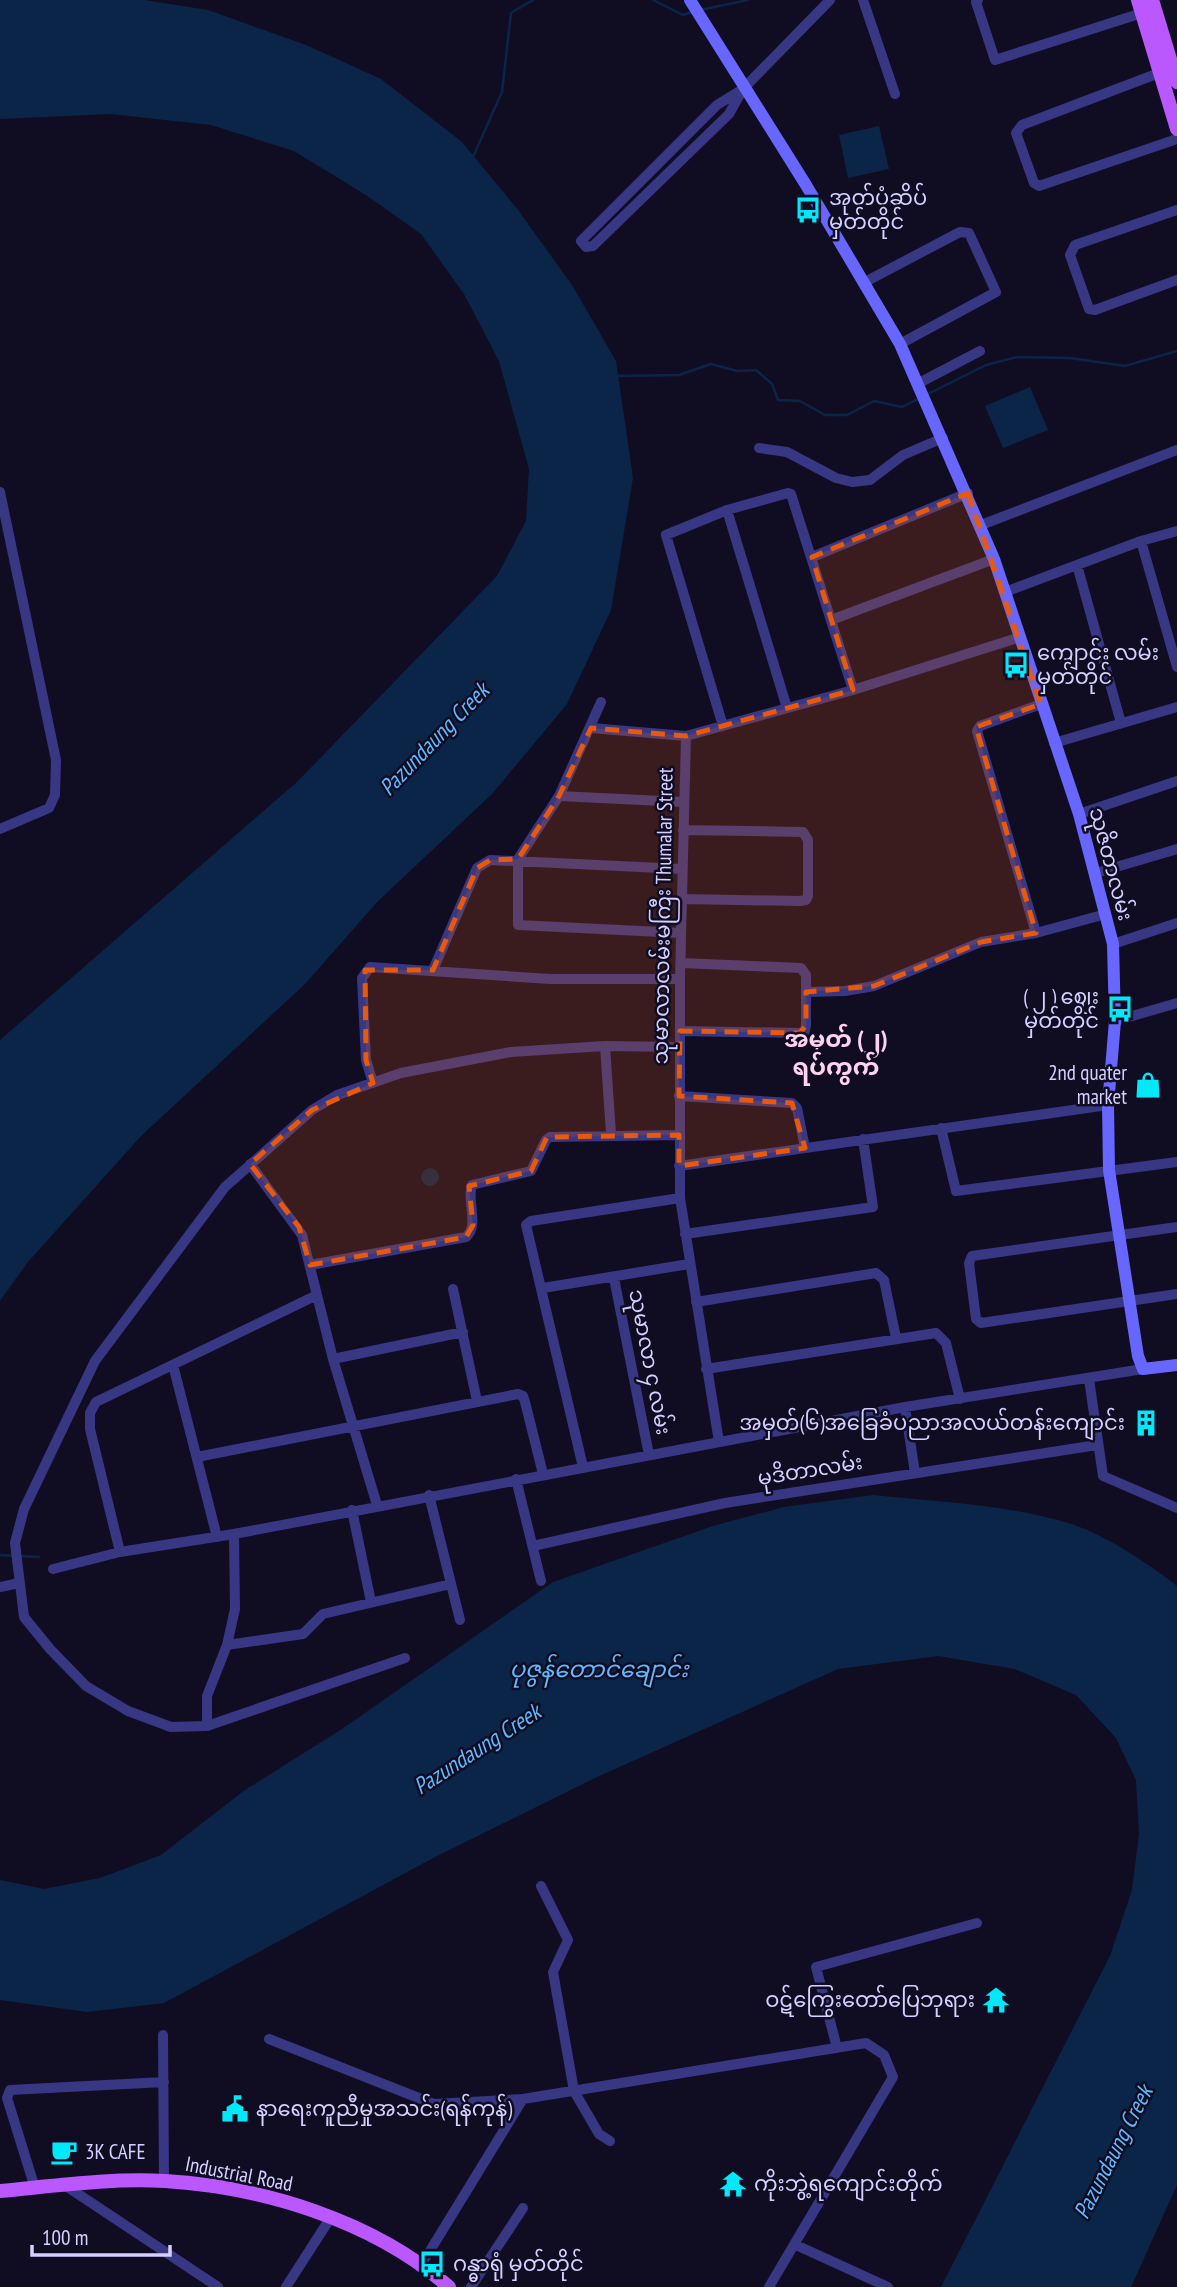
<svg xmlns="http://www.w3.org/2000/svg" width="1177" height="2287" viewBox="0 0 1177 2287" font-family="'PT Sans Narrow','Noto Sans Myanmar',sans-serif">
  <rect width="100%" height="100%" fill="#100d23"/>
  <!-- water -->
  <path fill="#0b2549" d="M 0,0 L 144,0 L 208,10 L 306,45 L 381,79 L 462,142 L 518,210 L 572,285 L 616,361 L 633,478 L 611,610 L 567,704 L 492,794 L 378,901 L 305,984 L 141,1136 L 27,1263 L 0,1301 L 0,1040 L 297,782 L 497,576 L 526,521 L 529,469 L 499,361 L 464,294 L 421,234 L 366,195 L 294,151 L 211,125 L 110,114 L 0,119 Z
    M 879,126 L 889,169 L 848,178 L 839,135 Z
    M 1030,387 L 1048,430 L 1003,448 L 985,406 Z
    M421 1177a9 9 0 1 1 18 0a9 9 0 1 1-18 0Z
    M 873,1495 C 932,1501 1008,1505 1065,1522 C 1101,1532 1148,1563 1177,1586 L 1177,2185 L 1131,2287 L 941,2287 L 1110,1956 L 1132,1890 L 1139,1834 L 1136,1780 L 1116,1738 L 1076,1695 L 1015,1669 L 938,1656 L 838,1669 L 597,1777 L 435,1857 L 164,2003 L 87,2012 L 0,2000 L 0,1880 L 44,1889 L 100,1878 L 161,1855 L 245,1790 L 342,1729 L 553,1582 L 713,1526 L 784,1507 Z"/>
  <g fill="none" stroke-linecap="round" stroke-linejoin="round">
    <!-- stream -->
    <path stroke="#0b2549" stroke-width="2.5" d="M 653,0 L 683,15 L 693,12
      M 700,10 L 748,0
      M 473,157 L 502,92 L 511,13 L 533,0
      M 616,376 L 679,375 L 711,364 L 737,371 L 756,370 L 772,384 L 778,400 L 800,401 L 825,415 L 847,415 L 874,401 L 902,407 L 920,398
      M 926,395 L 986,365 L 1017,357 L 1070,358 L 1125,366 L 1177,351
      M 0,1555 L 39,1557"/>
    <!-- minor -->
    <path stroke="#383784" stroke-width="10" d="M 863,0 L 895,94
      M 978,0 L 976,2 L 995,60 L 1142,13
      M 1159,73 L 1022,125 L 1016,133 L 1034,183 L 1039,186 L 1177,139
      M 743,89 L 717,105 L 581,241 L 586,247 L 593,246 L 729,114 L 743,89 L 830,0
      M 1177,210 L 1075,245 L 1070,255 L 1089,309 L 1095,310 L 1177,280
      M 865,282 L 960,232 L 969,233 L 996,292 L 900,344
      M 919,383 L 980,351
      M 759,448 L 787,452 L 836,478 L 852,482 L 870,480 L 903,455 L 943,438
      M 0,492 L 56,760 L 55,795 L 49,808 L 0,829
      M 727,510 L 787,708
      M 981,525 L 1177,450
      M 1141,541 L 1177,667
      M 812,557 L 968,493
      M 1077,565 L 1121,723
      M 1005,592 L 1141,541 L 1177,531
      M 831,620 L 994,559
      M 723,726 L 666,535 L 727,510 L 788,493 L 791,494 L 853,690
      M 591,728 L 686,736
      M 1054,743 L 1177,707
      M 559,796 L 683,802
      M 1079,814 L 1177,781
      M 518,859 L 518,925 L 681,933
      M 518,859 L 559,796 L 601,702
      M 1096,873 L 1177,849
      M 682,899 L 800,901 L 806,900 L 808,896 L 808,840 L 803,832 L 683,830
      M 1036,933 L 977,731 L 980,726 L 1041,704
      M 1113,944 L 1177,923
      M 433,970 L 477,868 L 490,860 L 682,869
      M 806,992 L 845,991 L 874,986 L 981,942 L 1036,933 L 1106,914
      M 1115,1021 L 1177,1003
      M 680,1031 L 800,1033 L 805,1031 L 806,1025 L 806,975 L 801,968 L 681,963
      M 605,1046 L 611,1134
      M 373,1083 L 366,1060 L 362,978 L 370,967 L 550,979 L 680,979
      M 679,1096 L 792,1103 L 797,1108 L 805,1148
      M 941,1128 L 956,1191 L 1177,1162
      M 250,1164 L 302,1235 L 333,1359 L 377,1505
      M 679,1166 L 1108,1105
      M 1177,1227 L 972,1256 L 969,1263 L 976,1319 L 981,1323 L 1177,1294
      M 685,1234 L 873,1207 L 863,1139
      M 310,1265 L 466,1237 C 480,1225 466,1201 472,1185 L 531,1171 L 546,1140 L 550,1137 L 679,1135
      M 614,1278 L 649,1455
      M 543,1288 L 689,1264
      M 453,1289 L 477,1401
      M 696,1302 L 876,1273 L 884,1280 L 896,1338
      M 333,1359 L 463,1332
      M 173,1365 L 217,1537
      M 706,1369 L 936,1333 L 946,1343 L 960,1399
      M 1089,1379 L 1103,1476 L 1177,1508
      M 905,1407 L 915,1473
      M 719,1442 L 680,1198 L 680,979 L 686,736 L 853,690 L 1020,637
      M 197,1457 L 518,1394 L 523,1396 L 525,1402 L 543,1474
      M 583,1467 L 526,1225 L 531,1221 L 680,1198
      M 516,1479 L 541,1581
      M 429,1495 L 460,1620
      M 352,1510 L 371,1602
      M 533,1546 L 725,1503 L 1097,1445
      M 120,1552 L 90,1429 L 90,1413 L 96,1402 L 317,1295
      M 53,1569 L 120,1552 L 234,1534 L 905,1407 L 1143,1369
      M 0,1587 L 19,1583
      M 227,1645 L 303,1634 L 323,1614 L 451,1584
      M 405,1658 L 207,1726 L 171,1727 L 128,1711 L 86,1686 L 50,1649 L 24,1617 L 15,1543 L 24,1509 L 95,1361 L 225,1187 L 312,1110 L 337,1095 L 401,1073 L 511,1052 L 605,1046 L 680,1047
      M 207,1726 L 207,1696 L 227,1645 L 235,1609 L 234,1534
      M 541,1886 L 568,1940 L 553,1972 L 574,2091 L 599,2134 L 610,2141
      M 163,2035 L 164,2181
      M 269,2039 L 434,2104 L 523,2099
      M 837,2048 L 816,1967 L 977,1923
      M 66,2186 L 218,2287
      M 35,2188 L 7,2098 L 10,2090 L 164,2082
      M 796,2245 L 888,2287
      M 420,2267 L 523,2099 L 866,2043 L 884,2055 L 893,2077 L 769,2287
      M 286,2287 L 331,2217
      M 471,2287 L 523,2208"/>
    <!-- secondary -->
    <path stroke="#6767ff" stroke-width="12" d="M 690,0 L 806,185 L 900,344 L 994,559 L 1079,814 L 1113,944 L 1115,1021 L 1108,1105 L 1109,1170 L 1138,1356 L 1143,1369 L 1177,1365"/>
    <!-- primary -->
    <path stroke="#bb57ff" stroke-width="14" d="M 1138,0 L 1177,129
      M 1152,0 L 1177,82
      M 0,2191 C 54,2186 110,2178 165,2181 C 263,2187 374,2221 449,2287"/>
  </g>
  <!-- marked area -->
  <path fill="#e8590c" fill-opacity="0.2" stroke="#e8590c" stroke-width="5" stroke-dasharray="14 9" stroke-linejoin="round" d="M 968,493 L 1041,704 L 976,727 L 1036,933 L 981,942 L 874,986 L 806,992 L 806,1025 L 800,1033 L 680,1031 L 679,1096 L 792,1103 L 805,1148 L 679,1166 L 679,1135 L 547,1137 L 531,1171 L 469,1186 L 473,1225 L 466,1237 L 310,1265 L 299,1227 L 250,1164 L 312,1110 L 373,1083 L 366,1060 L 365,970 L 433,970 L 477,868 L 490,860 L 518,859 L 559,796 L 591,728 L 686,736 L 853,690 L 812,557 Z"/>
  <!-- icons -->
  <defs>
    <g id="bus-bare" transform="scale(2.1)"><path d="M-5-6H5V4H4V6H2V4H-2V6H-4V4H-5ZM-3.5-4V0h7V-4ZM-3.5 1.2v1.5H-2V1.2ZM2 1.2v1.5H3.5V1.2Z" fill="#00e9fb" stroke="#100d23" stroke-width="2.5" paint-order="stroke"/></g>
    <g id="shop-bare" transform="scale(2.1)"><path d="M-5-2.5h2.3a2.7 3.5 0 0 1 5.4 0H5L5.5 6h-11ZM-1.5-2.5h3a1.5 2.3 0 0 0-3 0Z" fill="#00e9fb" stroke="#100d23" stroke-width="2.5" paint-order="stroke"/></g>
    <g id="building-bare" transform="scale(2.1)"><path d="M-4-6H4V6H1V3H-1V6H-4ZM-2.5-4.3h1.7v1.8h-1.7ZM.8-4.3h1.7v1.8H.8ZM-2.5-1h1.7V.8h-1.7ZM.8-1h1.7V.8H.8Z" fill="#00e9fb" stroke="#100d23" stroke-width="2.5" paint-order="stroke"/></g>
    <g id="temple-bare" transform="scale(2.1)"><path d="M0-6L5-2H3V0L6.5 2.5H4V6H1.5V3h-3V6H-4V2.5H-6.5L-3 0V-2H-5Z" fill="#00e9fb" stroke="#100d23" stroke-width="2.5" paint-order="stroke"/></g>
    <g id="civic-bare" transform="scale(2.1)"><path d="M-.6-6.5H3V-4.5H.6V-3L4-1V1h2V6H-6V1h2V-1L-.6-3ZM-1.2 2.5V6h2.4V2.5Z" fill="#00e9fb" stroke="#100d23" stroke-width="2.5" paint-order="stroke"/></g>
    <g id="cafe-bare" transform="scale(2.1)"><path d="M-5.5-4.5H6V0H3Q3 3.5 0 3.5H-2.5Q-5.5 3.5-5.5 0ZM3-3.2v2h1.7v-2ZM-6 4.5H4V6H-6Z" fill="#00e9fb" stroke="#100d23" stroke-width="2.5" paint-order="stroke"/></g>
  </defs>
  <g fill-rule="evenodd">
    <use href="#bus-bare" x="808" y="210"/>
    <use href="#bus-bare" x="1016" y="665"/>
    <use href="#bus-bare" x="1120" y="1009"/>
    <use href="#shop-bare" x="1148" y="1085"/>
    <use href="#building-bare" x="1146" y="1423"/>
    <use href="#temple-bare" x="996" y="2000"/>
    <use href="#civic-bare" x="235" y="2109"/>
    <use href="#cafe-bare" x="64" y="2152"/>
    <use href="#temple-bare" x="733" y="2184"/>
    <use href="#bus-bare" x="432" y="2264"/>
  </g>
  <g text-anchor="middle" stroke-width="5" stroke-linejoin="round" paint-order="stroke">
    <!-- poi labels -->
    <g font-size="21" fill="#d4d0ff" stroke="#100d23" text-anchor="start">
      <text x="829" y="205">အုတ်ပုံဆိပ်<tspan x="829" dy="24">မှတ်တိုင်</tspan></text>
      <text x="1037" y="660">ကျောင်း လမ်း<tspan x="1037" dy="24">မှတ်တိုင်</tspan></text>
      <text x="1099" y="1004" text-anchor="end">( ၂ ) ဈေး<tspan x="1099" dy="24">မှတ်တိုင်</tspan></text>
      <text x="1127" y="1080" text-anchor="end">2nd quater<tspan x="1127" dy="24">market</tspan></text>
      <text x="1125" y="1430" text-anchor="end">အမှတ်(၆)အခြေခံပညာအလယ်တန်းကျောင်း</text>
      <text x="975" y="2007" text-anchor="end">ဝဋ်ကြွေးတော်ပြေဘုရား</text>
      <text x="256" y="2116">နာရေးကူညီမှုအသင်း(ရန်ကုန်)</text>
      <text x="85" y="2159">3K CAFE</text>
      <text x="754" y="2191">ကိုးဘွဲ့ရကျောင်းတိုက်</text>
      <text x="453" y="2271">ဂန္ဓာရုံ မှတ်တိုင်</text>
    </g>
    <!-- street labels -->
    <g font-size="21" fill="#d4d0ff" stroke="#100d23">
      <text transform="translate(1111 864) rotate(75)" y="7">သုဇိတာလမ်း</text>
      <text transform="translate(663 916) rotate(-89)" y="7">သုမာလာလမ်းမကြီး Thumalar Street</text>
      <text transform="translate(650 1362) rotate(79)" y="7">သုမာလာ ၄ လမ်း</text>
      <text transform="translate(810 1470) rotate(-9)" y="7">မုဒိတာလမ်း</text>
      <text transform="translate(239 2174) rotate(11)" y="7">Industrial Road</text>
    </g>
    <!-- water labels -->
    <g font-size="23" font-style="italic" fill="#5eb9ff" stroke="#100d23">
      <text transform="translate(434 739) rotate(-46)" y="8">Pazundaung Creek</text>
      <text x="599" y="1677">ပုဇွန်တောင်ချောင်း</text>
      <text transform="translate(477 1749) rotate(-33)" y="8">Pazundaung Creek</text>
      <text transform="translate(1113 2152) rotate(-63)" y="8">Pazundaung Creek</text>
    </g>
    <!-- quarter labels -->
    <g font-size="24" font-weight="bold" fill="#ffd2f0" stroke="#100d23">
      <text x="836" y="1047">အမှတ် (၂)<tspan x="836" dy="28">ရပ်ကွက်</tspan></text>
    </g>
  </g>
  <!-- scale -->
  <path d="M32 2245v10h138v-10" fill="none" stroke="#d4d0ff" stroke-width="3.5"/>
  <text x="42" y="2245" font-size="21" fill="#d4d0ff" stroke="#100d23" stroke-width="5" paint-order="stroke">100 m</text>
</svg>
